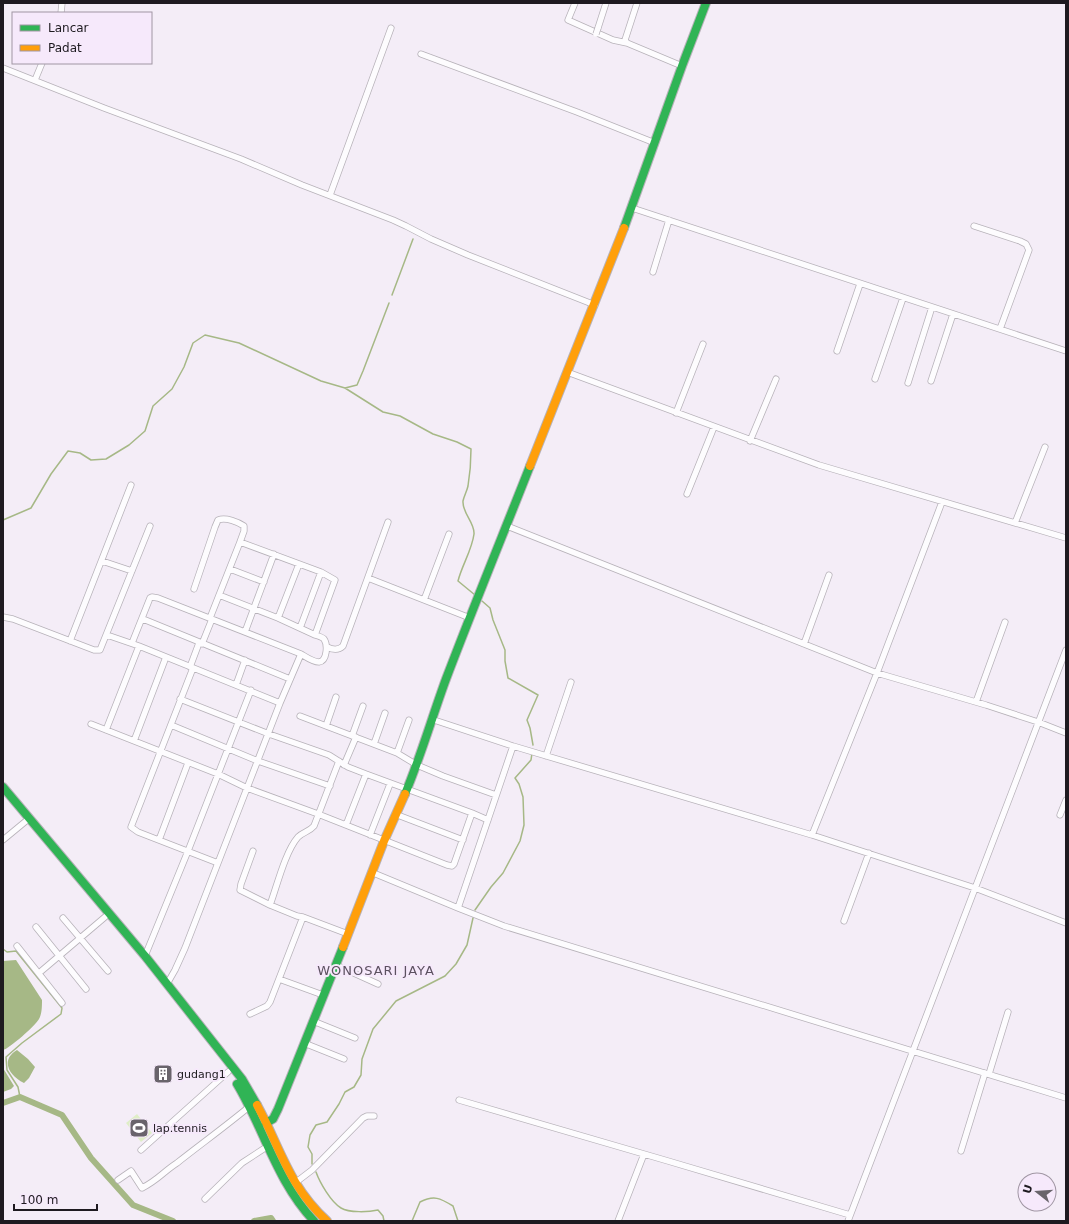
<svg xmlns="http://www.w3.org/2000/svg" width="1069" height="1224" viewBox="0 0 1069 1224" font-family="'DejaVu Sans',sans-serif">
  <rect width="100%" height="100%" fill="#f4edf7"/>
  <!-- green -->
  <path fill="#dfeec7" d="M 137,1114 L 152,1133 L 141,1142 L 126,1123 Z"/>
  <!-- water -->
  <path fill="#a6b886" d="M 16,960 L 42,1000 C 42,1006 42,1014 39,1019 C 36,1025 9,1049 3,1050 L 3,961 Z
    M 17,1050 L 28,1059 L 35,1067 L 29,1078 L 24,1083 C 9,1076 0,1060 17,1050 Z
    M 3,1068 L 14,1086 L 11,1089 L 3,1092 Z"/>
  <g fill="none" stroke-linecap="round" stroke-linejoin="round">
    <!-- stream -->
    <path stroke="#a6b886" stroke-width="1.5" d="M 392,295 L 413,239
      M 345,388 L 383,412 L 400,416 L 433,434 L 457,442 L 471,449 C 471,462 470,474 468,486 C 467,491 464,496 463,501 C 462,513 475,523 474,534 C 472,550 462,565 458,581 L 475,595
      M 3,520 L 31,508 L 51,474 L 68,451 L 80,453 L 91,460 L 106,459 L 129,445 L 145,431 L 153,406 L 172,389 L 184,367 L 193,343 L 205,335 L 239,343 L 321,381 L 345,388 L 357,385 L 363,371 L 389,303
      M 482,601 L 490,608 L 493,620 L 505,650 L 505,661 L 508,678 L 538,695 L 527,720 L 530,728 L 533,745
      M 475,910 L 491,887 L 503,873 L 520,841 L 524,825 L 523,797 L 519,784 L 515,778 L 531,760 L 532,753
      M 3,949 L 7,952 L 16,951 L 62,1008 L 61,1014 L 22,1043 L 6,1057 L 7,1070 L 18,1087 L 20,1097
      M 312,1164 L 312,1154 L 308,1147 L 310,1135 L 316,1125 L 327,1122 L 339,1104 L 345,1092 L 354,1087 L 361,1075 L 362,1059 L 373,1029 L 396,1001 L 445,976 L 456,964 L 467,945 L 473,918
      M 316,1172 C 320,1183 331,1202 341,1208 C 349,1213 369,1212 378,1210 L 383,1216 L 384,1221
      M 412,1221 L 420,1202 C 434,1195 440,1198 453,1206 L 458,1221"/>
    <!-- canal -->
    <path stroke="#a6b886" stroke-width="6" d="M 3,1103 L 20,1097 L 62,1115 L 91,1158 L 133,1205 L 173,1221
      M 254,1221 L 271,1218 L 273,1221"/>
    <!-- street casing -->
    <g stroke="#b7b2b9" stroke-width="7">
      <path id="street" d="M 575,3 L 568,20 L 613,40 L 627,43
        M 637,3 L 625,40 L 627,43 L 682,66
        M 61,13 L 62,3
        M 598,28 L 606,3
        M 421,54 L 577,112 L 655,143
        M 3,68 L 104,108 L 241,159 L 302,185 L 393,220 L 406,226 L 431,239 L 468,255 L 595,305
        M 35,80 L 42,63
        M 330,195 L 391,28
        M 632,208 L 1066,351
        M 974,226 L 1020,241 L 1026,244 L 1029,250 L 1000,329
        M 653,272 L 669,220
        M 837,351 L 860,284
        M 567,372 L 819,465 L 1066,538
        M 875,379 L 903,298
        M 931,381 L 953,314
        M 908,383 L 932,307
        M 676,413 L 703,344
        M 750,441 L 776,379
        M 687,494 L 714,427
        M 1015,523 L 1045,447
        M 507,526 L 877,673 L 986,705 L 1038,722 L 1066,733
        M 102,561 L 132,571
        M 299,564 L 278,618 L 315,635
        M 230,569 L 264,582
        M 368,578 L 470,618
        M 194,589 L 215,527 L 218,520 C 226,517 238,522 244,526 L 244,531 L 240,542
        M 219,595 L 278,618
        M 424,600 L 449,534
        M 3,617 L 13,619 L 94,650 L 100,650 L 150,526
        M 210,618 L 240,542 L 321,572 L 335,580 L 315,635 C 318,636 322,637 324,639 C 328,645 327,661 319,662 C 313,662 306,657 301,654
        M 143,619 L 290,679
        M 300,628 L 321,572
        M 245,632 L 274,554
        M 107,635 L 139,646 L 280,703 L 301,654 L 158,598 L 152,597 L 150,598 L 132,643
        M 70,641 L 131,485
        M 202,644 L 212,619
        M 804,644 L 829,575
        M 327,647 C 333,650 339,650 343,646 L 388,522
        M 190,667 L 199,643
        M 193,668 L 131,827 L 138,832 L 218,863
        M 236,685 L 245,660
        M 976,702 L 1005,622
        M 300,716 L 397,753 L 417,765 L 443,776 L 496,795
        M 431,719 L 513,746 L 812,835 L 975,888 L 1066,923
        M 91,724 L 218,774 L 247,788 L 318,814 L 447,865 L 452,866 L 454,864 L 472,813 L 366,774 L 348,767 L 329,755 L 269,734 L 180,699
        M 171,725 L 258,761 L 330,786
        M 326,726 L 336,697
        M 106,730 L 139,646
        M 352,736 L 363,706
        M 134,741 L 166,657
        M 374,744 L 385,713
        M 397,753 L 409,720
        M 546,756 L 571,682
        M 344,765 L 356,737
        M 472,813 L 488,820
        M 395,814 L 463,840
        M 1060,815 L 1066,800
        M 346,825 L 366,774
        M 370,835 L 390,784
        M 812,835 L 877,673 L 942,502
        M 3,840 L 26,821
        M 159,840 L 188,763
        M 253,851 L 241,884 L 240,890 L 270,905 C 277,886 285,852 298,837 C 303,832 309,832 314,826 L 339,761
        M 371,872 L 458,908 L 504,926 L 1066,1098
        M 458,908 L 513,746
        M 303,917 L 348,934
        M 63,918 L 108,971
        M 844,921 L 869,853
        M 36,927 L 86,989
        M 17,946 L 62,1003
        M 145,956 L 188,851 L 251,690
        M 336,965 L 378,984
        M 39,973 L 105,917
        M 279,979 L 323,995
        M 167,984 L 175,970 L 185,948 L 280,703
        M 250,1014 L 267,1006 L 270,1002 L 303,917 L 297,916 L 270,905
        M 313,1021 L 355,1038
        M 304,1043 L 344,1059
        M 989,1074 L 1008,1012
        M 459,1100 L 668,1161 L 850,1215
        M 141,1150 L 228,1072
        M 961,1151 L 985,1073
        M 118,1180 L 131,1171 L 142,1188 C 158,1180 163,1172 177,1163 C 201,1144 226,1126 250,1106
        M 295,1183 L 312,1170 L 363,1118 L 367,1116 L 374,1116
        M 205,1199 L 242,1163 L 268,1146
        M 618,1221 L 644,1154
        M 848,1221 L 1066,650"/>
    </g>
    <!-- fast casing -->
    <g stroke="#b7b2b9" stroke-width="10">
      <path id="fast" d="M 624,228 L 682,66 L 706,3
        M 3,787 L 145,956 L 242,1079 L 257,1105
        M 405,794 C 421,756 432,717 446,679 C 473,608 502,537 530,466
        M 237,1084 C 264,1129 277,1182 314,1221
        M 266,1123 L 273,1119 L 278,1109 L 343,947"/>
    </g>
    <!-- slow casing -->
    <g stroke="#b7b2b9" stroke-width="10">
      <path id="slow" d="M 530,466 L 624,228
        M 343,947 L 384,841 L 405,794
        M 257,1105 C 281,1149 288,1185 327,1221"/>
    </g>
    <!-- street -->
    <use href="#street" stroke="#fdfcfe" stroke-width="5.5"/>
    <!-- fast -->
    <use href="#fast" stroke="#30b455" stroke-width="8"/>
    <!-- slow -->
    <use href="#slow" stroke="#ff9f0a" stroke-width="8"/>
    <!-- street-bridge casing -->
    <g stroke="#b7b2b9" stroke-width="7" stroke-linecap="butt">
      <path id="street-bridge" d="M 596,34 L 598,28"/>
    </g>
    <!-- street-bridge -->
    <use href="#street-bridge" stroke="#fdfcfe" stroke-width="5.5"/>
  </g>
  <!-- icons -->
  <defs>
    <g id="building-square" transform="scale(1)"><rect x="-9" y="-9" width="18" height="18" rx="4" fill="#69646b" stroke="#f6e9fb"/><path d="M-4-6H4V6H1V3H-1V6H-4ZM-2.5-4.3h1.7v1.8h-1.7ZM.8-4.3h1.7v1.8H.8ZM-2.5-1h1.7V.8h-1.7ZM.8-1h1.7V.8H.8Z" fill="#fff"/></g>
    <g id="stadium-square" transform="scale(1)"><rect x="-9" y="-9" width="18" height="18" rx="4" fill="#69646b" stroke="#f6e9fb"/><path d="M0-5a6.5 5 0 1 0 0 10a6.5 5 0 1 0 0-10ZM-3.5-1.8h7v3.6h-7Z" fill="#fff"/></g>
  </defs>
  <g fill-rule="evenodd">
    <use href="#building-square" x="163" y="1074"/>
    <use href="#stadium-square" x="139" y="1128"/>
  </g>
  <g text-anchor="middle" stroke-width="4" stroke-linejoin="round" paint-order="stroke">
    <!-- poi labels -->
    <g font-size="11" fill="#1e1a20" stroke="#f6e9fb" text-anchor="start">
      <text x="177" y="1078">gudang1</text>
      <text x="153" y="1132">lap.tennis</text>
    </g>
    <!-- quarter labels -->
    <g font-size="13" letter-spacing="1" fill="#5c5160" stroke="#f6e9fb">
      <text x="376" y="975">WONOSARI JAYA</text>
    </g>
  </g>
  <!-- border -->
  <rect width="1069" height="1224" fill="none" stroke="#1e1a20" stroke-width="8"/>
  <!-- legend -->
  <rect x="12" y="12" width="140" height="52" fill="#f6e9fb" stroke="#a096a3"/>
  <rect x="20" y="25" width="20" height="6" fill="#30b455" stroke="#a096a3"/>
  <text x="48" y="32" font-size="12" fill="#1e1a20">Lancar</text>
  <rect x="20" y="45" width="20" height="6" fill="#ff9f0a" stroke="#a096a3"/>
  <text x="48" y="52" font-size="12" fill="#1e1a20">Padat</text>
  <!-- north arrow -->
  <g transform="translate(1037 1192) rotate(287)"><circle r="19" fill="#f6e9fb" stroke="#a096a3"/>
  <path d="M0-3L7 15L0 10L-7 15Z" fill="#69646b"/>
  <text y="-6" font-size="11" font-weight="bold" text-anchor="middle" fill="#1e1a20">U</text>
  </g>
  <!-- scale -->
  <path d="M14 1204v6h83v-6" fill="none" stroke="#1e1a20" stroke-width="2"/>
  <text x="20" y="1204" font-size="12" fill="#1e1a20" stroke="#f6e9fb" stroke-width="3" paint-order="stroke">100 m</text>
</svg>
